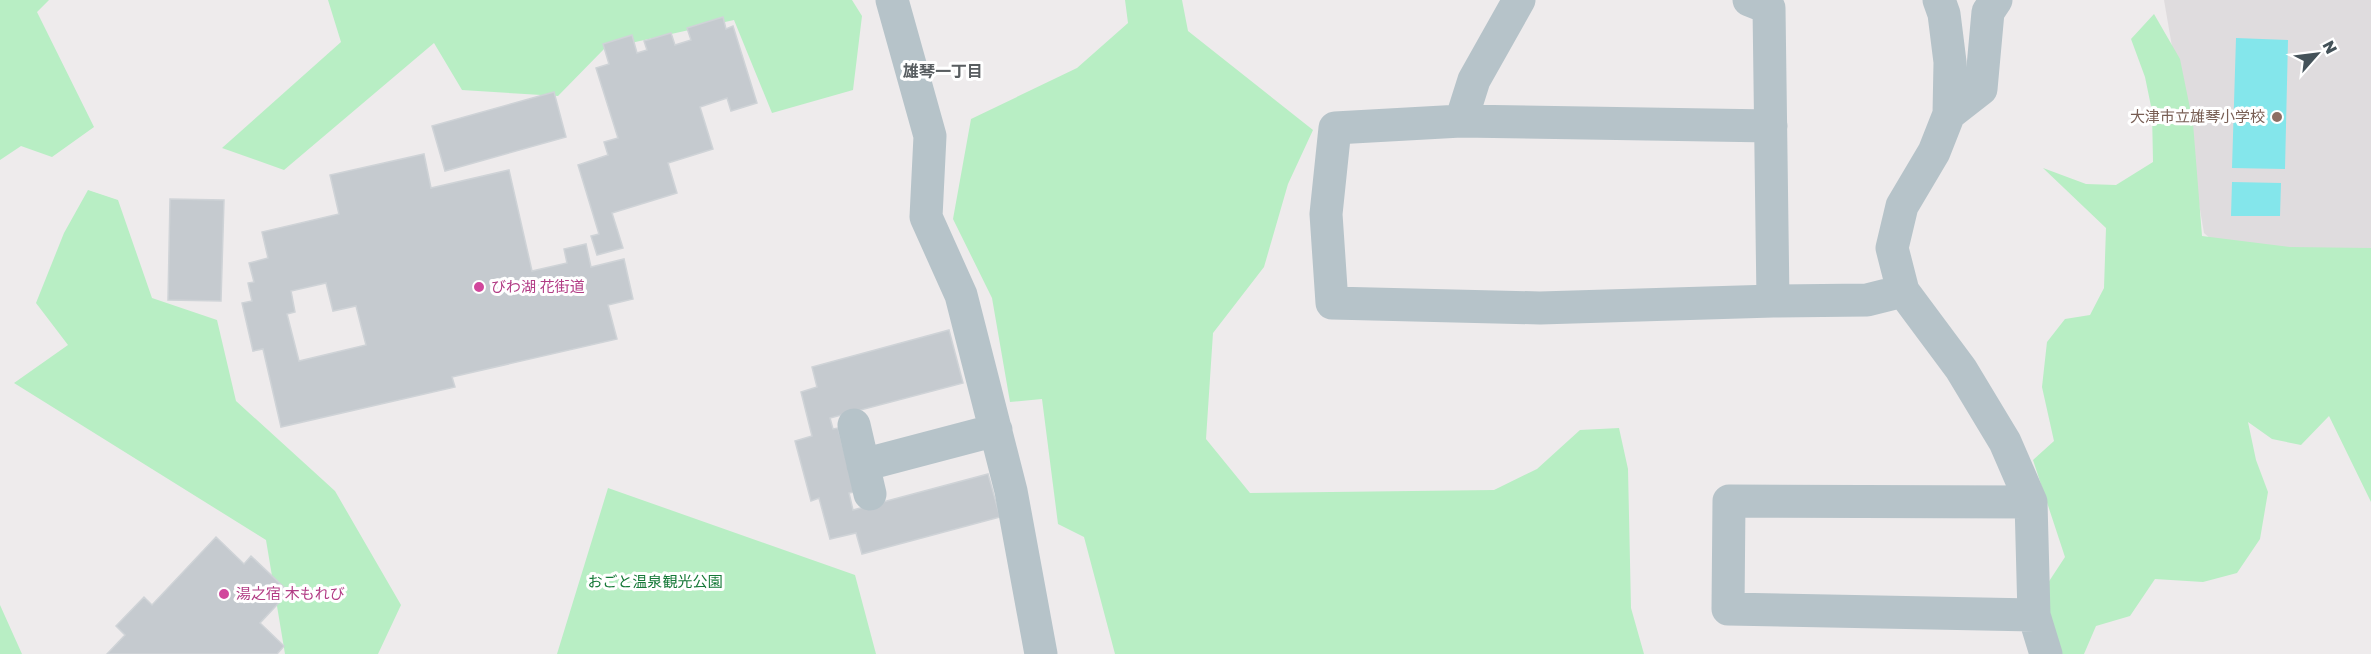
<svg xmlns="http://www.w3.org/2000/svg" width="2371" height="654" viewBox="0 0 2371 654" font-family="'Golos Text','Noto Sans JP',sans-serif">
  <rect width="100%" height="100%" fill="#eeebec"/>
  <!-- education -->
  <path fill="#dfdcde" d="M 2164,0 L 2371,0 L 2371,251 L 2224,250 L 2204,233 Z"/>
  <!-- green -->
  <path fill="#b8eec4" d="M 0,0 L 49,0 L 37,12 L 94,127 L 52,157 L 21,146 L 0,160 Z
    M 328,0 L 852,0 L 862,16 L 853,90 L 772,113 L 734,20 L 604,49 L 558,96 L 462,90 L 434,43 L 284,170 L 222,148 L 341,42 Z
    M 1125,0 L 1182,0 L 1188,31 L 1313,130 L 1288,184 L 1264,267 L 1213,333 L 1206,439 L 1250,493 L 1494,490 L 1537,469 L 1580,430 L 1619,428 L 1628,469 L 1631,608 L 1644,654 L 1115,654 L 1084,537 L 1058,524 L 1042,399 L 1010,402 L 992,298 L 953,219 L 971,119 L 1077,68 L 1128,23 Z
    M 2154,14 L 2180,59 L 2193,123 L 2202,236 L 2290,247 L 2371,248 L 2371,502 L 2329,416 L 2301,445 L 2272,439 L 2248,422 L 2256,460 L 2268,492 L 2260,539 L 2237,573 L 2203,582 L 2155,579 L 2130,616 L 2096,626 L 2084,654 L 2059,654 L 2044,589 L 2065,557 L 2033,460 L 2054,441 L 2042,387 L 2047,342 L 2065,319 L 2090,315 L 2104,288 L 2106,228 L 2043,168 L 2086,184 L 2116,185 L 2153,162 L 2152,111 L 2145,77 L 2131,39 Z
    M 88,190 L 118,200 L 152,298 L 217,320 L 236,401 L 335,491 L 401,605 L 378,654 L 285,654 L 266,540 L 14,383 L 68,345 L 36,303 L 64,233 Z
    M 608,488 L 855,575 L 876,654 L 557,654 Z
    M 0,605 L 22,654 L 0,654 Z"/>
  <!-- water -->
  <path fill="#84e6eb" d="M 2236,38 L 2288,40 L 2285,169 L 2232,168 Z
    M 2232,182 L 2281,183 L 2280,216 L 2231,216 Z"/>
  <!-- building -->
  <path fill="#c5cacf" stroke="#cfd3d7" stroke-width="1.5" fill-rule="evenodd" d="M 723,17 L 726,29 L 733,26 L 757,103 L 731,111 L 727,98 L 700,107 L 713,149 L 668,163 L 677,193 L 612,213 L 623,248 L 597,255 L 591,236 L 599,234 L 578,165 L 608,155 L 604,142 L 618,138 L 596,68 L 609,64 L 603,44 L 632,35 L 637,53 L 647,50 L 644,41 L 671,33 L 675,45 L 691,40 L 687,28 Z
    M 554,92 L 566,137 L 445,171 L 432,126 Z
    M 424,154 L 431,188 L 509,170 L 532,271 L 567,263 L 564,249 L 586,244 L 591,267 L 624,259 L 633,299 L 608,305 L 617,339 L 452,377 L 455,387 L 281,427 L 263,349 L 253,351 L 242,303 L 252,301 L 248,283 L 254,282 L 249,263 L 268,258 L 262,232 L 339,214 L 330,175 ZM 326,283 L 333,311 L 356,306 L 366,345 L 299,361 L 287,314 L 295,312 L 291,291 Z
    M 170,199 L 224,200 L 221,301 L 168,300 Z
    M 949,330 L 963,383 L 830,418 L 833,429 L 838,428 L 855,492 L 849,493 L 853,510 L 988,474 L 1000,517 L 862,554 L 856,533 L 830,539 L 819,498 L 811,501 L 795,441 L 812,436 L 801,392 L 817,387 L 812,367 Z
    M 216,537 L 244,564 L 251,556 L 289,592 L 260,623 L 284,646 L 277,654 L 107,654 L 125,635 L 116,626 L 144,597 L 152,605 Z"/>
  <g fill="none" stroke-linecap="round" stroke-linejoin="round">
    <!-- minor -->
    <path stroke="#b6c3c9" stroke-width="33" d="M 892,0 L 930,136 L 926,217 L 961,295 L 1011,491 L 1041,654
      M 1519,0 L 1474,80 L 1461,121 L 1335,128 L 1326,214 L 1332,303 L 1540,308 L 1773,301 L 1769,8 L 1749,0
      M 1939,0 L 1944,14 L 1950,62 L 1949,114 L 1934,152 L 1902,206 L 1892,248 L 1903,291 L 1961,369 L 2005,442 L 2031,502 L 2034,615 L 2046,654
      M 1949,114 L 1981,89 L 1988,12 L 1996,0
      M 1461,121 L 1771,126
      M 1773,301 L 1867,300 L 1903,291
      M 854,425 L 870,494
      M 863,465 L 996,430
      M 2031,502 L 1729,501 L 1728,609 L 2034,615"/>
  </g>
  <!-- markers -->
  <circle fill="#8d6e63" stroke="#fff" stroke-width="2" cx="2277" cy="117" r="6"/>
  <g fill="#d1479c" stroke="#fff" stroke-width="2">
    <circle cx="479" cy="287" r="6"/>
    <circle cx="224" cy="594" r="6"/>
  </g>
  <g text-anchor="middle" stroke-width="6" stroke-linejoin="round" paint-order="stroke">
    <!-- education labels -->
    <g font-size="15" fill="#785e54" stroke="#fff" text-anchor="end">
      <text x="2265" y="122">大津市立雄琴小学校</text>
    </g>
    <!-- hotel labels -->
    <g font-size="15" fill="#b23c85" stroke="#fff" text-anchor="start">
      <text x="491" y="292">びわ湖 花街道</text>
      <text x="236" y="599">湯之宿 木もれび</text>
    </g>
    <!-- park labels -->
    <g font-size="15" fill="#167938" stroke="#fff">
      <text x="655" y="587">おごと温泉観光公園</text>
    </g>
    <!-- neighbourhood labels -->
    <g font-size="16" font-weight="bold" fill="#585d60" stroke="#fff">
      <text x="943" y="77">雄琴一丁目</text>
    </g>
  </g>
  <!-- north arrow -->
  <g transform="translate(2317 54) rotate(62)" stroke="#ffffff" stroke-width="4.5" paint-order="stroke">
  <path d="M0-4.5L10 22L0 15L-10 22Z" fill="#445259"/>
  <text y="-9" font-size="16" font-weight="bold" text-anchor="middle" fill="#445259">N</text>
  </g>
</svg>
